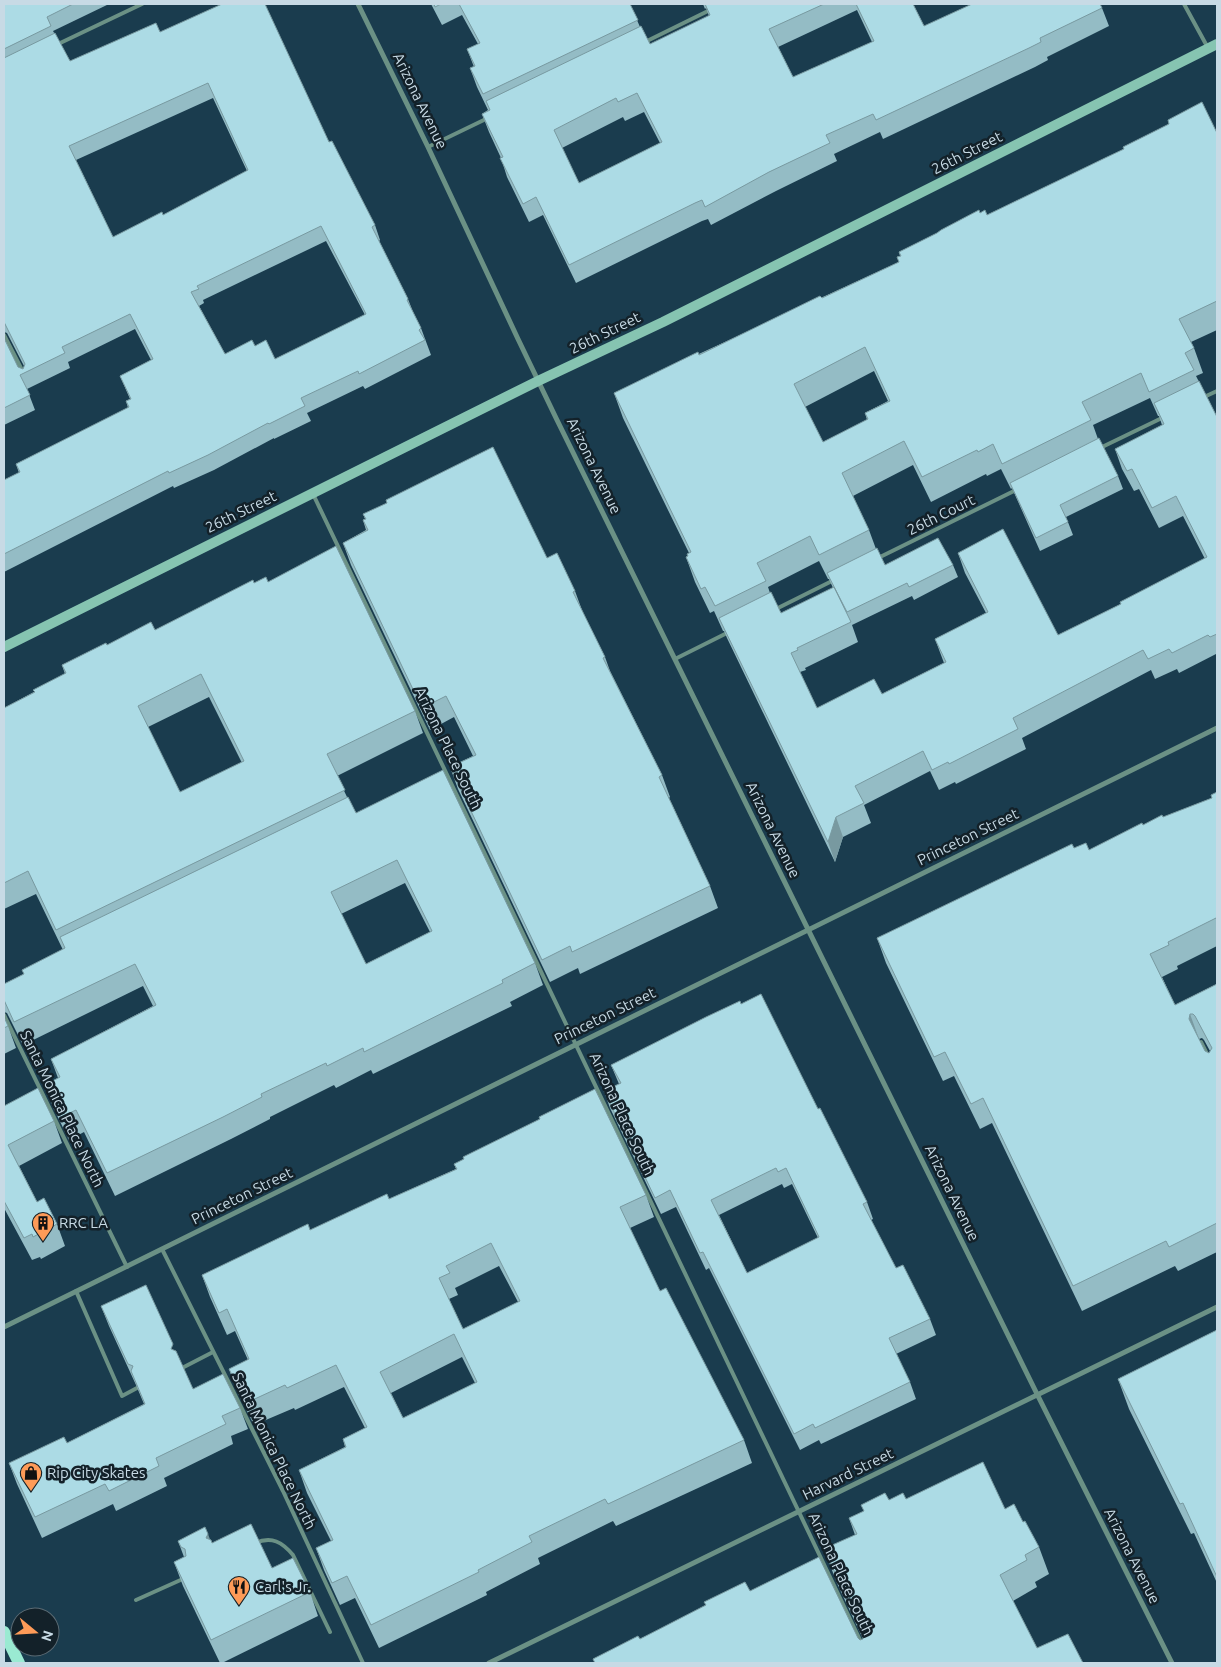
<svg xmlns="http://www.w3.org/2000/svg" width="1221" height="1667" viewBox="0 0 1221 1667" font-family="Ubuntu,sans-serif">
  <rect width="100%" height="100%" fill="#1a3c4e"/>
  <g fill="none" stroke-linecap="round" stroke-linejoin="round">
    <!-- service -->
    <path stroke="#6b9185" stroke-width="4" d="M 1184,4 L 1208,48
      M 645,42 L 710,10
      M 56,45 L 142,4
      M 428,147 L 488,118
      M 4,335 L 23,372
      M 1204,397 L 1217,391
      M 1100,448 L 1164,417
      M 313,494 L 861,1642
      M 876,559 L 1016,490
      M 776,609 L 834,580
      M 675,659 L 729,632
      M 4,1015 L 127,1267
      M 1201,1042 L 1208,1056
      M 162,1249 L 283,1491 L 363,1663
      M 76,1291 L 122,1396 L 137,1388
      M 182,1368 L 213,1352
      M 255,1543 C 272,1536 282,1542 293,1555 L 330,1632
      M 136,1600 L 185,1578"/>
    <!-- minor -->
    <path stroke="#6b9185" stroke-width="5" d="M 358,4 L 428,147 L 518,339 L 557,420 L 1037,1394 L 1172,1663
      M 4,1327 L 1217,728
      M 489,1663 L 1217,1307"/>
    <!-- secondary -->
    <path stroke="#86c4b1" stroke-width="10" d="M 4,647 L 538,381 L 663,322 L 1217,44"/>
    <!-- primary -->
    <path stroke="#9aead2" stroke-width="12" d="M 4,1632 L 19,1663"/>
  </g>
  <!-- wall -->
  <path fill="#94bcc5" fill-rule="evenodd" d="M 4,4 L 109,4 L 53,31 L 70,61 L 160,32 L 329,142 L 375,225 L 380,240 L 379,241 L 408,299 L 413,312 L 421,328 L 431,355 L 365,389 L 363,386 L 307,413 L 311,421 L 274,439 L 274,438 L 214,470 L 174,488 L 173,486 L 4,572 L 4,480 L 19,473 L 16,464 L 128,408 L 126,401 L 130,399 L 120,376 L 151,360 L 135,329 L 68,362 L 70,368 L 27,389 L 35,410 L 4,425 L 4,338 L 18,367 L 23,369 L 24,366 L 7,333 L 4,332 ZM 213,98 L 247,171 L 163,215 L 113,237 L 76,160 ZM 326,241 L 365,315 L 275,359 L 255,346 L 225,354 L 199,306 L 204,303 L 203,300 Z
    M 431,4 L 630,4 L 640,27 L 650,44 L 709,16 L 706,8 L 705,9 L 703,4 L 913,4 L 924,26 L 1102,8 L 1109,26 L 1047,57 L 1048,60 L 1035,67 L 883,139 L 880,132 L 834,154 L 837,161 L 776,191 L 711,225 L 708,219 L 702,221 L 576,283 L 543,215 L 529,222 L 507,177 L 501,158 L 489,132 L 482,114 L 488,110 L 477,87 L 470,68 L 474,67 L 467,49 L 478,44 L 462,15 L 442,25 ZM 857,10 L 872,42 L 793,77 L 778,47 ZM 644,112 L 660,143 L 579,183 L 562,148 L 623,117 L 625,121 Z
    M 1168,120 L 1217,133 L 1217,330 L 1191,342 L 1194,348 L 1203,373 L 1196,376 L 1217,417 L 1217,657 L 1216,654 L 1179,673 L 1177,669 L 1155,679 L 1151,670 L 1022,738 L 1026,749 L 956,784 L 955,782 L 939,790 L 930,771 L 864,805 L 871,823 L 843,837 L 835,862 L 727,638 L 724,631 L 723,631 L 714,611 L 710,613 L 695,582 L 686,557 L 688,556 L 689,553 L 623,418 L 614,393 L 899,262 L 897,257 L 900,256 L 899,252 L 980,213 L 987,215 L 1124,149 L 1169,124 ZM 874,371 L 888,401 L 865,413 L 867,420 L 823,442 L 805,407 ZM 1150,398 L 1158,416 L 1159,416 L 1162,425 L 1115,449 L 1122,469 L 1134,491 L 1139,489 L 1159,528 L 1183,516 L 1205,559 L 1121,604 L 1058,635 L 958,553 L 965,573 L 986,613 L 935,639 L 944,663 L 882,694 L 817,708 L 800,672 L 806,670 L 805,668 L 858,642 L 852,625 L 912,596 L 914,600 L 958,577 L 953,565 L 885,565 L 876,549 L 869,530 L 853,496 L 913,465 L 931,502 L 986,474 L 987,476 L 1001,469 L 1011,489 L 1012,488 L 1040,551 L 1073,535 L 1066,517 L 1123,489 L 1118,476 L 1098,439 L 1093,425 ZM 819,561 L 828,579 L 829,579 L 833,588 L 781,613 L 770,593 L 768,587 Z
    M 363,514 L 547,558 L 575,591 L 583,613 L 605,657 L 610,671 L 662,775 L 670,797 L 669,798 L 710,886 L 718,908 L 580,974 L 578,968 L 550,982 L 458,789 L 450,767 L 473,756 L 454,717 L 430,730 L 351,565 L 343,543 L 366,530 L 363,520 L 365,519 Z
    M 268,582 L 415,711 L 423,733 L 337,776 L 347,797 L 356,813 L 535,963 L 543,985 L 510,1002 L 512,1006 L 373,1074 L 371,1070 L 336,1088 L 334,1085 L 270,1117 L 270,1119 L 231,1139 L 115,1196 L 84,1132 L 69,1140 L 53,1107 L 45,1085 L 58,1078 L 51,1059 L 153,1006 L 143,986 L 23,1045 L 7,1013 L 4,1012 L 4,984 L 24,974 L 63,950 L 36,894 L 4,909 L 4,708 L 34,692 L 65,674 L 62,665 L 107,645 L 155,630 L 254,583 ZM 209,697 L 242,763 L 180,792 L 148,727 ZM 405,883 L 430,932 L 366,964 L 341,914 Z
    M 1217,792 L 1217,946 L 1177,966 L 1178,969 L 1162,977 L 1175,1005 L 1217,984 L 1217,1252 L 1178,1271 L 1175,1266 L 1082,1311 L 992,1123 L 980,1129 L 954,1076 L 943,1081 L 886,963 L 877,938 L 1074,848 L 1089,850 L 1143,825 L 1212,798 ZM 1202,1038 L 1204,1040 L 1210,1051 L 1209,1053 L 1205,1051 L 1199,1039 Z
    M 741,1004 L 818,1109 L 867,1202 L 873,1219 L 871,1220 L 896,1268 L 930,1319 L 936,1335 L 896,1354 L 910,1382 L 916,1399 L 821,1444 L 819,1440 L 800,1450 L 709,1268 L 706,1270 L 676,1207 L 661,1214 L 610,1108 L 604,1091 L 619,1084 L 611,1065 ZM 782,1184 L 784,1188 L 792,1184 L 818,1238 L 747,1273 L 719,1215 Z
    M 4,1017 L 8,1026 L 16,1048 L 4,1054 Z
    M 4,1106 L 54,1121 L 62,1143 L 19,1166 L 37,1202 L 57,1224 L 65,1246 L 41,1259 L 40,1257 L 32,1260 L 4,1208 Z
    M 454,1164 L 646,1195 L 654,1217 L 630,1228 L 660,1291 L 744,1440 L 752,1463 L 616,1526 L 613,1521 L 538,1558 L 540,1564 L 486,1592 L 487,1595 L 379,1648 L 355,1598 L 340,1605 L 324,1570 L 316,1548 L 331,1541 L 307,1493 L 299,1470 L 345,1447 L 343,1439 L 365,1428 L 344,1387 L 295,1410 L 294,1408 L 254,1425 L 237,1391 L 229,1369 L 248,1360 L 235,1331 L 227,1335 L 210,1297 L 202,1275 L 310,1230 L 389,1199 L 456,1169 ZM 499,1266 L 518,1302 L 463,1329 L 449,1299 L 458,1295 L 455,1288 ZM 462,1357 L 475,1383 L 403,1418 L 391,1393 Z
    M 101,1306 L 175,1351 L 193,1389 L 240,1408 L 248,1429 L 231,1436 L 233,1444 L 164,1478 L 167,1486 L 116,1511 L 113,1504 L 42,1538 L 17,1484 L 9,1463 L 67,1443 L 144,1404 L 136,1385 L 109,1326 Z
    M 1217,1330 L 1217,1583 L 1194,1533 L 1191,1534 L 1129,1409 L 1118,1379 Z
    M 906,1499 L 1005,1509 L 1023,1522 L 1039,1547 L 1049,1574 L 1035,1582 L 1037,1587 L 1013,1601 L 1037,1648 L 1083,1663 L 595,1663 L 593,1659 L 750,1591 L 858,1638 L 860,1640 L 863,1639 L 836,1581 L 826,1554 L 832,1551 L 855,1535 L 849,1518 L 889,1500 Z
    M 210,1540 L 212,1543 L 272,1568 L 310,1592 L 318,1616 L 222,1663 L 220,1663 L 183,1586 L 174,1562 L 184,1557 L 178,1541 Z"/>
  <!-- shaded-wall -->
  <path fill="#7899a0" d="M 836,817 L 843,837 L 835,862 L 828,842 Z
    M 1190,1014 L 1199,1039 L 1189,1019 Z
    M 208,1534 L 217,1558 L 206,1538 Z"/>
  <!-- building -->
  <path fill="#acdbe5" stroke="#7899a0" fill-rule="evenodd" d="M 4,4 L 73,4 L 47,17 L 51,26 L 4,49 Z
    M 222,4 L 265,4 L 329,142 L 332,141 L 375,225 L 372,227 L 408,299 L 407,300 L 421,328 L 419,330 L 425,340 L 359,374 L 358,371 L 301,398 L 305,406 L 269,424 L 268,423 L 208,455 L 169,473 L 168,471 L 4,554 L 4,480 L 20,472 L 16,464 L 129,407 L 126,401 L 131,399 L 120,376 L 153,359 L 130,314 L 62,347 L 65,353 L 20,375 L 30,395 L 4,408 L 4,338 L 18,367 L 23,369 L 25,364 L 4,322 L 4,58 L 55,33 L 70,61 L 156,23 L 160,32 ZM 208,83 L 248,170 L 163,215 L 162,212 L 113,237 L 69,146 ZM 321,226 L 366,314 L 275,359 L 266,340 L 255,346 L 252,340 L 225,354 L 191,292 L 199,289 L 197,286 Z
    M 434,4 L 441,4 L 435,7 Z
    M 459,4 L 630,4 L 638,20 L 483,94 L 470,68 L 475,66 L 467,49 L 480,43 Z
    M 705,4 L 824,4 L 769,29 L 793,77 L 874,41 L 856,4 L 913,4 L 924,26 L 972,4 L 1100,4 L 1102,8 L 1040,38 L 1041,42 L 1029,48 L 876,120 L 873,114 L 826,135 L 830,143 L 769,172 L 705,207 L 702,200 L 695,203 L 569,265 L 536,197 L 523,204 L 500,158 L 503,157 L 482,114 L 490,110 L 486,101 L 641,26 L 650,44 L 710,15 ZM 637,93 L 662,142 L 579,183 L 554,130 L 616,98 L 618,102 Z
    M 1202,102 L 1217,133 L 1217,301 L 1179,319 L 1194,348 L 1185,353 L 1194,370 L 1149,392 L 1141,373 L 1082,402 L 1091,420 L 1002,464 L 993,444 L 978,452 L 977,450 L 922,477 L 904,441 L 842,473 L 869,530 L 819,555 L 810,536 L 757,563 L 766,581 L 715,606 L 705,587 L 701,589 L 686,557 L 688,556 L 687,554 L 691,552 L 614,393 L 698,352 L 699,355 L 820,296 L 822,298 L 899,262 L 897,257 L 901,256 L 899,252 L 937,233 L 941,230 L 979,210 L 980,213 L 985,210 L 987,215 L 1105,158 L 1124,149 L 1123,147 L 1169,124 L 1168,120 ZM 865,347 L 890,401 L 865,413 L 868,419 L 823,442 L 794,384 Z
    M 1199,381 L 1217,417 L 1217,634 L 1210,637 L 1208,635 L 1172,653 L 1169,649 L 1148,659 L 1143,650 L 1013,718 L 1018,729 L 949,764 L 948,762 L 932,770 L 923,751 L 855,786 L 864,803 L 836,817 L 828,842 L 719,618 L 771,592 L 781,613 L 834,587 L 851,622 L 797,648 L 798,650 L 791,653 L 817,708 L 874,679 L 882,694 L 946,662 L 935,639 L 988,612 L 958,553 L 1003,529 L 1058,635 L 1121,604 L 1120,602 L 1207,557 L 1176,496 L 1152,508 L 1132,469 L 1127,471 L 1115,449 L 1164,424 L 1154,403 Z
    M 1099,438 L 1118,476 L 1060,505 L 1068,522 L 1036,538 L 1010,483 Z
    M 493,447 L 547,558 L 557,553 L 575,591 L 573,592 L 605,657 L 603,658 L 662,775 L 659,777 L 710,886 L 572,952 L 570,946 L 542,960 L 450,767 L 476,755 L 446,696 L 422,708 L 343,543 L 368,530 L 363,520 L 366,519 L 363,514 L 387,503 L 386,500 Z
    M 938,538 L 953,565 L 909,587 L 907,583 L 847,612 L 827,573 L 877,548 L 885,565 Z
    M 336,546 L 415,711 L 327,754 L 345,790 L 56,930 L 28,871 L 4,883 L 4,708 L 35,692 L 33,690 L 66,673 L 62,665 L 106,643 L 107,645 L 151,622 L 155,630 L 253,580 L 254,583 L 266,577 L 268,582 ZM 201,674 L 244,761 L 180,792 L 138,706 Z
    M 443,770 L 535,963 L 502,980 L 503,983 L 364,1052 L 363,1048 L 327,1066 L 326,1063 L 261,1094 L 262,1097 L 223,1117 L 107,1173 L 76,1110 L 61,1117 L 45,1085 L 60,1077 L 51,1059 L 156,1005 L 135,964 L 14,1022 L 4,1000 L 4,984 L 24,974 L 22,970 L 65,948 L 60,937 L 348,797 L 356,813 ZM 397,860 L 432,931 L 366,964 L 331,892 Z
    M 1217,792 L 1217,920 L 1216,918 L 1168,942 L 1169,945 L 1150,954 L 1175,1005 L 1217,984 L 1217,1223 L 1169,1247 L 1166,1241 L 1073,1286 L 983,1098 L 971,1104 L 945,1052 L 934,1057 L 877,938 L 1072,844 L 1074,848 L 1086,843 L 1089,850 L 1142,823 L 1143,825 L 1162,815 L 1163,817 L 1212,798 L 1211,795 ZM 1190,1014 L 1193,1014 L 1195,1016 L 1212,1048 L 1209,1053 L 1205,1051 L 1189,1019 Z
    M 761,994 L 818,1109 L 820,1108 L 867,1202 L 863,1204 L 896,1268 L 903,1265 L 930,1319 L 889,1338 L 910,1382 L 815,1428 L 813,1424 L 794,1434 L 703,1252 L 700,1253 L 670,1190 L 655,1198 L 604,1091 L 621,1083 L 611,1065 L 706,1017 L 740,1001 L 741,1004 ZM 776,1168 L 778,1172 L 786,1168 L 819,1237 L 747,1273 L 711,1200 Z
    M 4,1017 L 8,1026 L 4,1028 Z
    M 38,1088 L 54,1121 L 8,1145 L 37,1202 L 44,1198 L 57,1224 L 33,1237 L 32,1234 L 24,1238 L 4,1201 L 4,1106 Z
    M 595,1089 L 646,1195 L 620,1207 L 660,1291 L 666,1288 L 744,1440 L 608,1504 L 605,1499 L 529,1536 L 532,1542 L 478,1570 L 479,1572 L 371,1625 L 347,1576 L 332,1583 L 316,1548 L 333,1540 L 299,1470 L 346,1447 L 343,1439 L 367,1427 L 336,1365 L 287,1388 L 285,1385 L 246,1403 L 229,1369 L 249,1359 L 227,1309 L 219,1313 L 202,1275 L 308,1224 L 310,1230 L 387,1194 L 389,1199 L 457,1169 L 454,1164 L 464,1159 L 463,1157 L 540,1119 L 539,1117 ZM 491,1243 L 520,1301 L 463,1329 L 439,1278 L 450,1273 L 446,1266 ZM 454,1334 L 477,1382 L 403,1418 L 380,1372 Z
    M 146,1285 L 173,1344 L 171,1349 L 176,1351 L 193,1389 L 223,1374 L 240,1408 L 222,1416 L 226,1424 L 156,1458 L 159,1466 L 109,1491 L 105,1484 L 35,1517 L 9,1463 L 64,1437 L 67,1443 L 145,1404 L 131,1371 L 133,1366 L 128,1364 L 101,1306 Z
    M 1217,1330 L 1217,1577 L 1183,1503 L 1180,1504 L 1118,1379 Z
    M 983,1462 L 1005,1509 L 1014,1504 L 1023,1522 L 1025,1521 L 1039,1547 L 1025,1555 L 1027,1560 L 1000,1575 L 1037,1648 L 1068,1634 L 1083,1663 L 595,1663 L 593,1659 L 638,1636 L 640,1639 L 706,1605 L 704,1602 L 745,1582 L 750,1591 L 819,1557 L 858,1638 L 860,1640 L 863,1639 L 865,1635 L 826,1554 L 832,1551 L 830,1546 L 857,1534 L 849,1518 L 864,1511 L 861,1505 L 885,1493 L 889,1500 L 903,1493 L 906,1499 Z
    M 251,1524 L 272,1568 L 293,1558 L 310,1592 L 211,1640 L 174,1562 L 186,1556 L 185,1549 L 181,1547 L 178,1541 L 205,1527 L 208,1534 L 206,1538 L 211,1540 L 212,1543 Z"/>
  <!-- icons -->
  <defs>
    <g id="building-pin" transform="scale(1.125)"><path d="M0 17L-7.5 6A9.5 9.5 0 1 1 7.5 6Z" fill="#fe9b58" stroke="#132129"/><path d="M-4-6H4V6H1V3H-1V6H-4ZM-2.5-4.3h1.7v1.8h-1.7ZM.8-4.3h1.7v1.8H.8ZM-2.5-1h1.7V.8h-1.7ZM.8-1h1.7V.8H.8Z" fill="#111"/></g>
    <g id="shop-pin" transform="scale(1.125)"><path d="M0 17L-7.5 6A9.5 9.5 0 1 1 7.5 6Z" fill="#fe9b58" stroke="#132129"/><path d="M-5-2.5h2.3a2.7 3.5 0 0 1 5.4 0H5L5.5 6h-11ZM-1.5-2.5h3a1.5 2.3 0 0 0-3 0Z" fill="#111"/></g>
    <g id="restaurant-pin" transform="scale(1.125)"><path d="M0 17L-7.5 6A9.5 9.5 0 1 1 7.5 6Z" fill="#fe9b58" stroke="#132129"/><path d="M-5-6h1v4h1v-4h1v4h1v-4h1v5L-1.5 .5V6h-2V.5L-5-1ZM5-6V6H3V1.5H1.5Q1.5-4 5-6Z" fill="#111"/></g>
  </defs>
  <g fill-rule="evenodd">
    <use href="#building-pin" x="43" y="1223"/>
    <use href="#shop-pin" x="31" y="1473"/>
    <use href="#restaurant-pin" x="239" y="1587"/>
  </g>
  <g text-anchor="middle" stroke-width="5" stroke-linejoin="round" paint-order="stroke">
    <!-- street labels -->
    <g font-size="15" fill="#c7dae5" stroke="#132129">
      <text transform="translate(420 101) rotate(64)" y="5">Arizona Avenue</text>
      <text transform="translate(967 153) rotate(-27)" y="5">26th Street</text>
      <text transform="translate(605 333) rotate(-26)" y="5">26th Street</text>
      <text transform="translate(594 466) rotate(64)" y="5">Arizona Avenue</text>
      <text transform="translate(241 512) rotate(-26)" y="5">26th Street</text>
      <text transform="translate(941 515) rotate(-26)" y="5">26th Court</text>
      <text transform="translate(448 748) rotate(64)" y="5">Arizona Place South</text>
      <text transform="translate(773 830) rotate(64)" y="5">Arizona Avenue</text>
      <text transform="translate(968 837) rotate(-26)" y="5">Princeton Street</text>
      <text transform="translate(605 1016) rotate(-26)" y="5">Princeton Street</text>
      <text transform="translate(62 1109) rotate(64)" y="5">Santa Monica Place North</text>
      <text transform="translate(622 1114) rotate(65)" y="5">Arizona Place South</text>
      <text transform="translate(952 1193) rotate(64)" y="5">Arizona Avenue</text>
      <text transform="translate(242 1196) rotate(-26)" y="5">Princeton Street</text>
      <text transform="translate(274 1451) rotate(64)" y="5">Santa Monica Place North</text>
      <text transform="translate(848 1474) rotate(-26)" y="5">Harvard Street</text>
      <text transform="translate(1132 1556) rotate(63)" y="5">Arizona Avenue</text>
      <text transform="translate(841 1574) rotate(65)" y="5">Arizona Place South</text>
    </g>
    <!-- poi labels -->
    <g font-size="15" fill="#c7dae5" stroke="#132129" text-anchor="start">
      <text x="59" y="1228">RRC LA</text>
      <text x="47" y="1478">Rip City Skates</text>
      <text x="255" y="1592">Carl's Jr.</text>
    </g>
  </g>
  <!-- border -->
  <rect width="1221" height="1667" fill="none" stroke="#c7dae5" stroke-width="10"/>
  <!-- north arrow -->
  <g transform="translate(35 1632) rotate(108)"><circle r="24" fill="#132129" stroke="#5b6b74"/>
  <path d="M0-4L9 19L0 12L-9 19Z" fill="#fe9b58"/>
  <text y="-8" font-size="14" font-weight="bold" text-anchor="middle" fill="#c7dae5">N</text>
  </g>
</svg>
